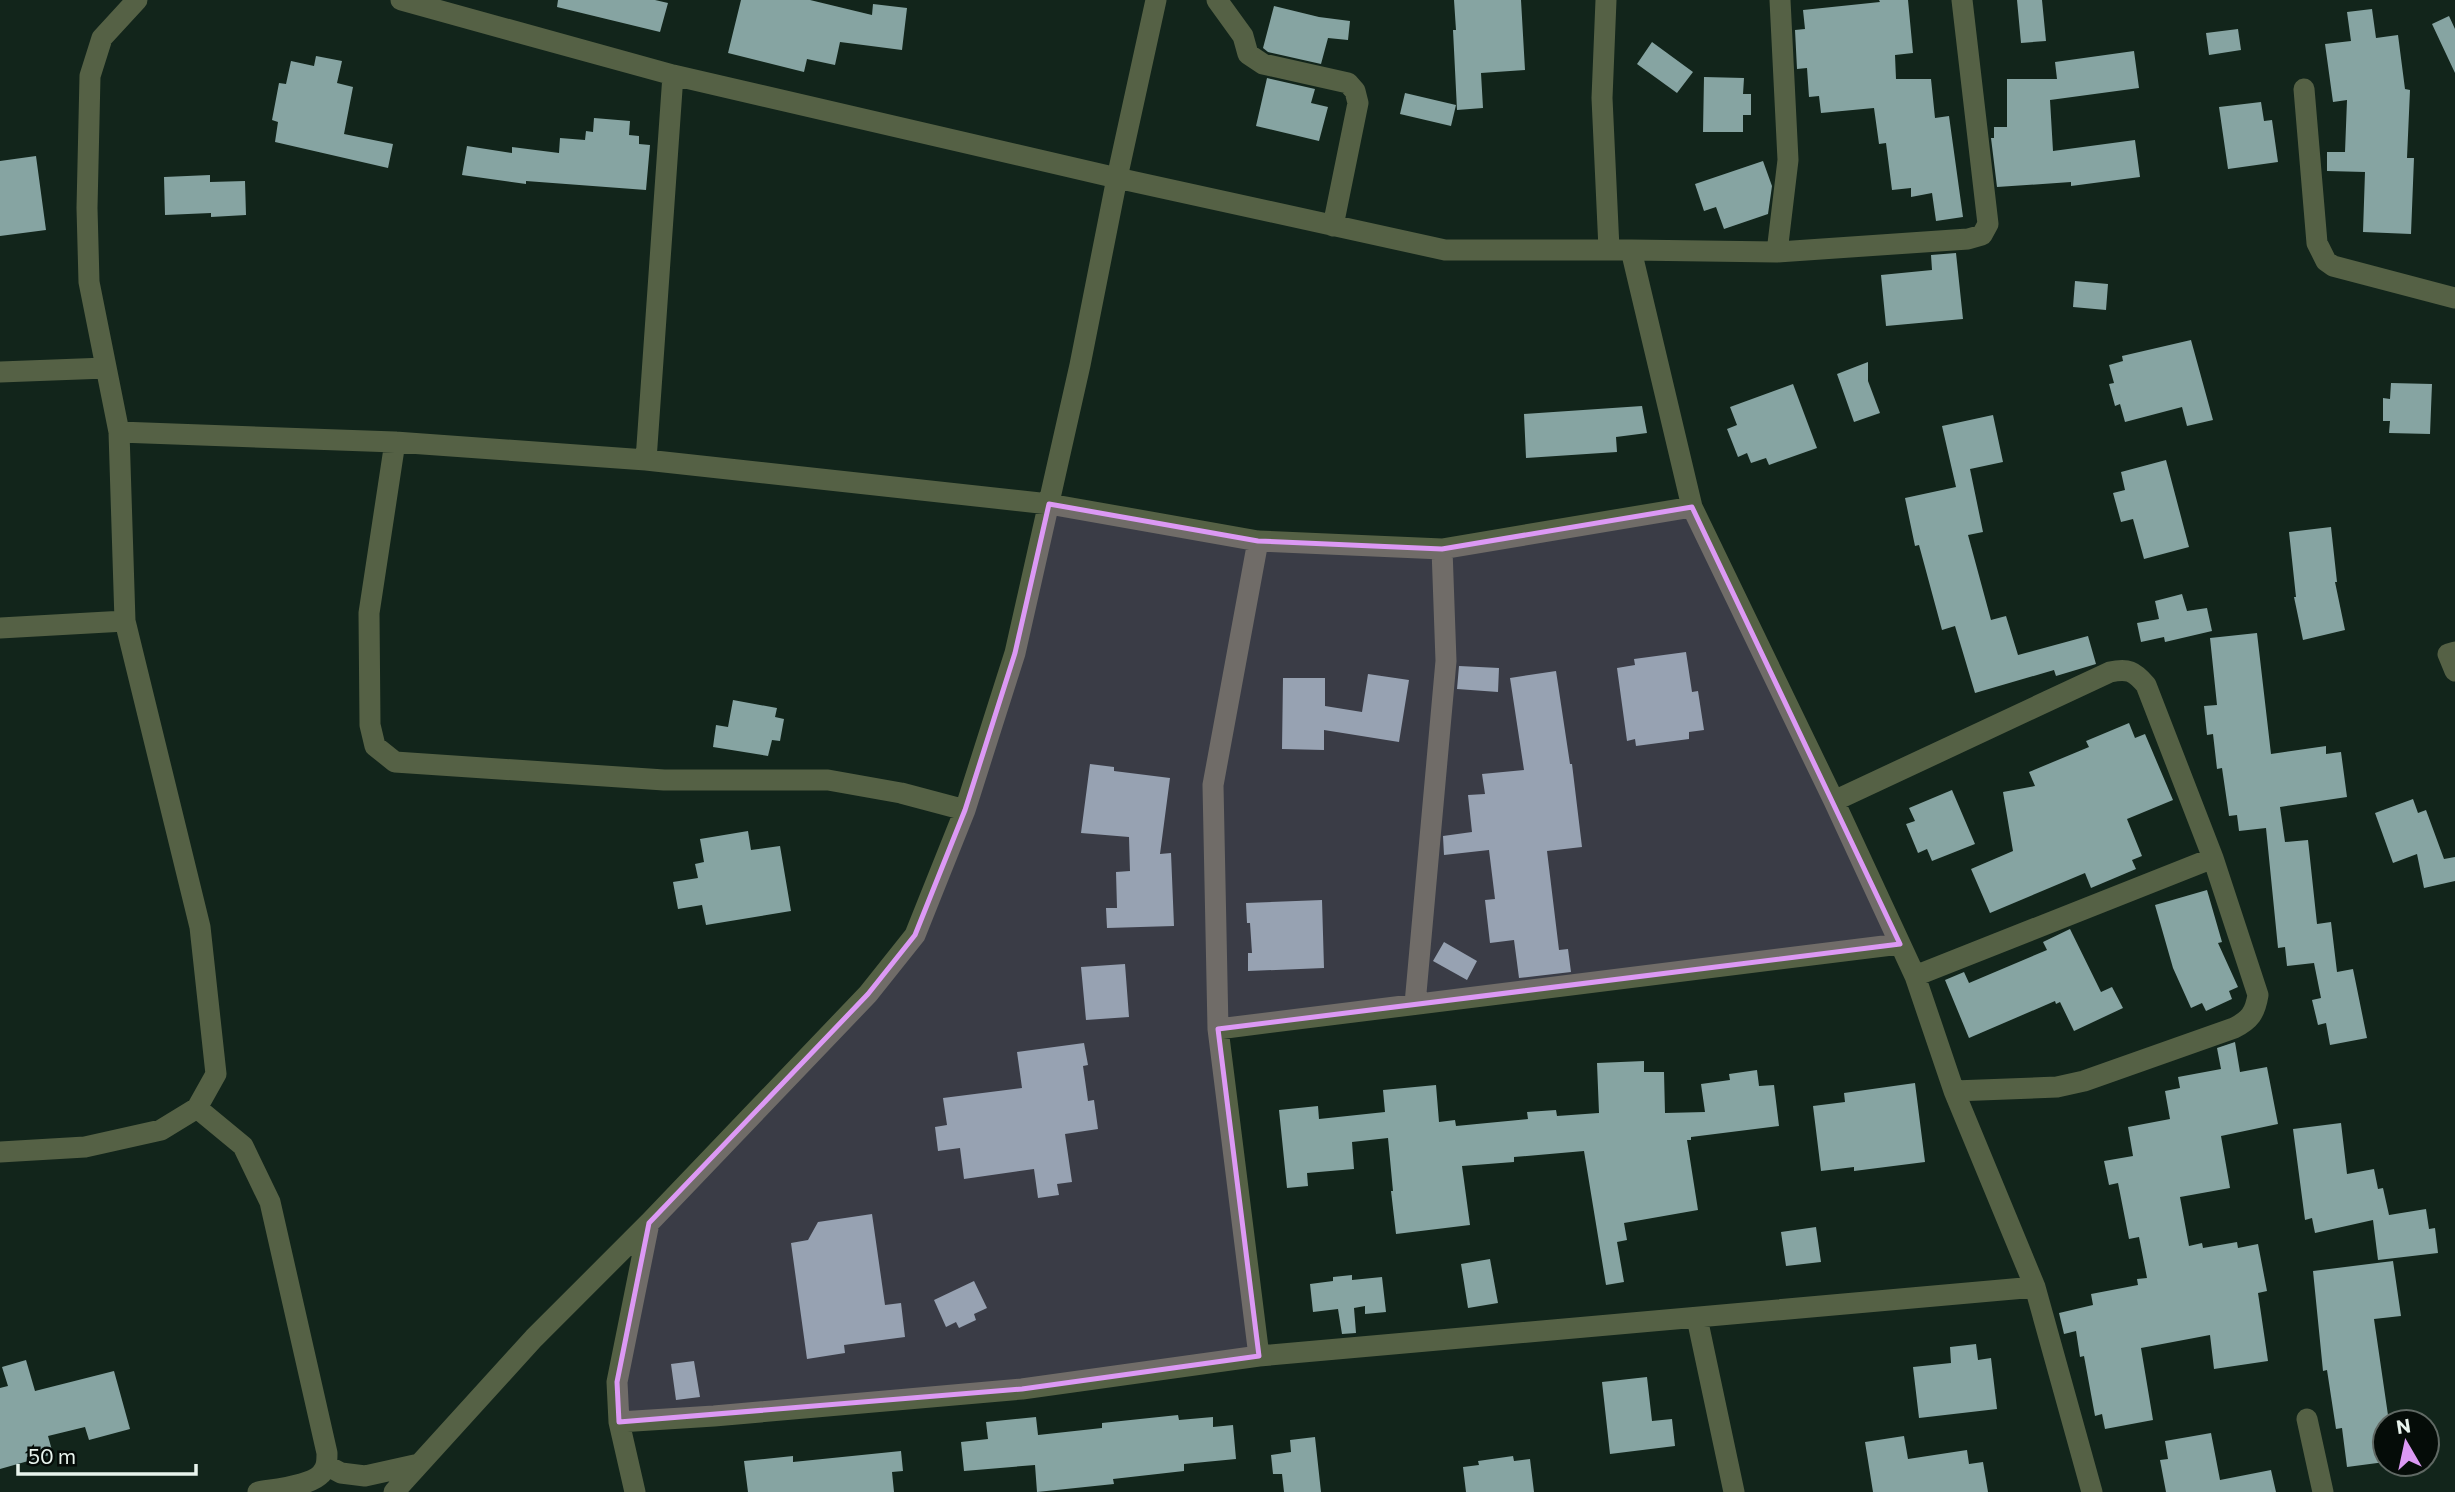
<svg xmlns="http://www.w3.org/2000/svg" width="2455" height="1492" viewBox="0 0 2455 1492" font-family="Commissioner,sans-serif">
  <rect width="100%" height="100%" fill="#12251b"/>
  <!-- building -->
  <path fill="#86a4a2" d="M 558,0 L 655,0 L 668,3 L 660,32 L 557,7 Z
    M 741,0 L 810,0 L 872,15 L 873,4 L 907,8 L 902,50 L 840,42 L 835,65 L 807,59 L 804,72 L 728,53 Z
    M 1454,0 L 1521,0 L 1525,70 L 1481,73 L 1483,108 L 1457,110 L 1453,30 L 1456,30 Z
    M 1879,0 L 1908,0 L 1913,53 L 1895,55 L 1896,79 L 1931,79 L 1935,118 L 1949,116 L 1963,217 L 1936,221 L 1932,193 L 1911,197 L 1911,188 L 1892,190 L 1886,143 L 1879,144 L 1874,108 L 1821,113 L 1819,96 L 1809,97 L 1807,68 L 1797,69 L 1795,30 L 1805,29 L 1803,10 L 1880,2 Z
    M 2017,0 L 2042,0 L 2046,41 L 2021,43 Z
    M 1274,6 L 1319,17 L 1350,21 L 1348,40 L 1328,38 L 1321,64 L 1268,52 L 1263,48 Z
    M 2372,9 L 2376,38 L 2398,35 L 2405,89 L 2410,90 L 2407,158 L 2414,158 L 2411,234 L 2363,232 L 2365,172 L 2327,171 L 2327,152 L 2345,152 L 2347,100 L 2333,102 L 2325,44 L 2351,41 L 2347,12 Z
    M 2449,16 L 2455,29 L 2455,73 L 2432,24 Z
    M 2238,29 L 2241,50 L 2209,55 L 2206,33 Z
    M 1652,42 L 1693,72 L 1677,93 L 1637,64 Z
    M 2134,51 L 2139,88 L 2050,100 L 2053,151 L 2135,140 L 2140,177 L 2071,186 L 2071,182 L 1997,187 L 1991,138 L 1994,138 L 1994,127 L 2007,127 L 2007,79 L 2057,79 L 2055,62 Z
    M 316,56 L 342,61 L 337,83 L 353,87 L 344,134 L 393,144 L 388,168 L 275,142 L 278,122 L 272,120 L 279,83 L 286,84 L 291,61 L 314,66 Z
    M 1704,77 L 1744,78 L 1743,94 L 1751,94 L 1751,115 L 1743,115 L 1743,132 L 1703,132 Z
    M 1267,78 L 1315,89 L 1311,103 L 1328,107 L 1319,141 L 1256,126 Z
    M 1405,93 L 1456,105 L 1451,126 L 1400,114 Z
    M 2261,102 L 2264,121 L 2272,120 L 2278,162 L 2228,169 L 2219,107 Z
    M 594,118 L 630,121 L 629,135 L 639,136 L 639,144 L 650,145 L 646,190 L 526,181 L 526,184 L 462,175 L 467,146 L 512,153 L 512,147 L 559,153 L 560,138 L 585,140 L 586,131 L 593,132 Z
    M 36,156 L 46,230 L 0,236 L 0,161 Z
    M 1763,161 L 1772,186 L 1768,214 L 1724,229 L 1716,207 L 1704,211 L 1695,184 Z
    M 210,175 L 210,182 L 245,181 L 246,215 L 211,217 L 211,213 L 165,215 L 164,177 Z
    M 1956,253 L 1963,319 L 1886,326 L 1881,275 L 1932,270 L 1931,255 Z
    M 2075,281 L 2108,284 L 2106,310 L 2073,307 Z
    M 2191,340 L 2213,420 L 2187,426 L 2182,407 L 2125,422 L 2120,404 L 2115,406 L 2109,384 L 2114,383 L 2109,365 L 2123,361 L 2122,356 Z
    M 1868,362 L 1868,381 L 1880,413 L 1854,422 L 1837,374 Z
    M 2391,383 L 2432,384 L 2430,434 L 2389,433 L 2390,421 L 2383,421 L 2383,398 L 2390,399 Z
    M 1793,384 L 1817,448 L 1769,465 L 1766,458 L 1751,463 L 1747,453 L 1738,457 L 1727,429 L 1737,425 L 1730,407 Z
    M 1642,406 L 1647,433 L 1616,437 L 1617,452 L 1526,458 L 1524,414 Z
    M 1993,415 L 2003,462 L 1970,469 L 1983,532 L 1968,535 L 1991,620 L 2006,616 L 2018,655 L 2088,636 L 2096,664 L 2056,676 L 2054,670 L 1975,693 L 1955,626 L 1942,630 L 1919,545 L 1915,546 L 1905,498 L 1956,487 L 1942,426 Z
    M 2166,460 L 2189,547 L 2144,559 L 2133,519 L 2121,522 L 2113,493 L 2125,490 L 2121,472 Z
    M 2331,527 L 2337,582 L 2335,582 L 2345,630 L 2303,640 L 2294,597 L 2296,597 L 2289,532 Z
    M 2182,594 L 2187,611 L 2207,608 L 2212,631 L 2165,642 L 2164,637 L 2141,642 L 2137,623 L 2159,619 L 2155,601 Z
    M 2257,633 L 2271,754 L 2326,746 L 2326,754 L 2341,752 L 2347,797 L 2280,807 L 2285,842 L 2308,840 L 2317,924 L 2331,922 L 2337,972 L 2353,969 L 2367,1038 L 2330,1045 L 2326,1023 L 2318,1025 L 2312,1000 L 2321,998 L 2314,963 L 2287,966 L 2285,947 L 2278,948 L 2266,828 L 2239,831 L 2237,815 L 2229,816 L 2222,768 L 2217,769 L 2213,734 L 2207,735 L 2204,706 L 2217,705 L 2210,638 Z
    M 1686,652 L 1692,692 L 1698,691 L 1704,730 L 1689,732 L 1689,739 L 1636,746 L 1635,739 L 1627,741 L 1617,668 L 1635,665 L 1634,659 Z
    M 1459,666 L 1499,668 L 1498,692 L 1457,689 Z
    M 1556,671 L 1570,764 L 1572,764 L 1582,847 L 1547,851 L 1559,950 L 1568,949 L 1571,972 L 1519,978 L 1514,940 L 1490,943 L 1485,900 L 1495,899 L 1489,850 L 1444,855 L 1443,836 L 1472,832 L 1468,795 L 1485,794 L 1482,774 L 1524,770 L 1510,678 Z
    M 1368,674 L 1409,680 L 1399,742 L 1324,730 L 1324,750 L 1282,749 L 1283,678 L 1325,678 L 1325,706 L 1362,712 Z
    M 733,700 L 777,708 L 775,717 L 784,719 L 780,741 L 772,740 L 768,756 L 713,747 L 716,725 L 728,727 Z
    M 2129,723 L 2135,738 L 2145,734 L 2173,800 L 2127,819 L 2142,856 L 2132,860 L 2136,869 L 2091,888 L 2085,873 L 1990,913 L 1971,869 L 2013,851 L 2003,792 L 2035,786 L 2029,772 L 2089,747 L 2086,741 Z
    M 1090,764 L 1114,767 L 1114,771 L 1170,778 L 1160,854 L 1171,853 L 1174,926 L 1107,928 L 1106,908 L 1117,908 L 1116,872 L 1130,871 L 1129,837 L 1081,833 Z
    M 1952,790 L 1975,844 L 1932,861 L 1927,849 L 1918,853 L 1906,824 L 1915,821 L 1909,808 Z
    M 2413,799 L 2418,813 L 2426,810 L 2444,859 L 2455,857 L 2455,881 L 2424,888 L 2417,854 L 2393,863 L 2375,813 Z
    M 748,831 L 751,850 L 780,846 L 791,911 L 706,925 L 702,905 L 678,909 L 673,882 L 698,878 L 695,864 L 704,862 L 700,839 Z
    M 2207,890 L 2222,942 L 2218,943 L 2238,987 L 2229,991 L 2232,999 L 2206,1011 L 2202,1003 L 2191,1008 L 2173,968 L 2155,905 Z
    M 1322,900 L 1324,968 L 1248,971 L 1248,953 L 1252,953 L 1250,923 L 1247,923 L 1246,903 Z
    M 2070,929 L 2101,992 L 2112,987 L 2123,1008 L 2074,1031 L 2060,1002 L 2056,1004 L 2055,1001 L 1969,1038 L 1945,980 L 1964,972 L 1969,983 L 2047,950 L 2043,942 Z
    M 1444,942 L 1477,961 L 1467,980 L 1433,961 Z
    M 1125,964 L 1129,1017 L 1086,1020 L 1081,967 Z
    M 2235,1042 L 2240,1072 L 2267,1067 L 2278,1124 L 2221,1136 L 2230,1188 L 2180,1197 L 2189,1246 L 2202,1243 L 2203,1248 L 2237,1242 L 2238,1248 L 2258,1244 L 2267,1291 L 2258,1293 L 2268,1361 L 2214,1369 L 2210,1335 L 2141,1348 L 2153,1420 L 2105,1429 L 2102,1414 L 2095,1416 L 2084,1356 L 2080,1357 L 2076,1331 L 2064,1334 L 2059,1313 L 2093,1305 L 2091,1294 L 2138,1285 L 2137,1279 L 2147,1278 L 2139,1237 L 2129,1239 L 2118,1183 L 2109,1185 L 2104,1161 L 2133,1156 L 2128,1127 L 2170,1119 L 2165,1091 L 2180,1088 L 2178,1077 L 2221,1069 L 2217,1048 Z
    M 1084,1043 L 1088,1065 L 1083,1066 L 1088,1101 L 1094,1100 L 1098,1129 L 1065,1134 L 1072,1182 L 1057,1184 L 1059,1195 L 1038,1198 L 1034,1169 L 964,1179 L 960,1148 L 938,1151 L 935,1127 L 947,1125 L 943,1098 L 1022,1088 L 1017,1052 Z
    M 1644,1061 L 1644,1072 L 1664,1072 L 1665,1113 L 1705,1112 L 1701,1084 L 1730,1080 L 1729,1074 L 1757,1070 L 1759,1086 L 1774,1085 L 1779,1126 L 1691,1137 L 1691,1140 L 1687,1140 L 1698,1210 L 1624,1223 L 1627,1240 L 1617,1242 L 1624,1282 L 1606,1285 L 1584,1151 L 1514,1157 L 1514,1162 L 1462,1166 L 1470,1225 L 1396,1234 L 1391,1191 L 1393,1191 L 1388,1138 L 1352,1142 L 1354,1169 L 1307,1173 L 1308,1186 L 1287,1188 L 1279,1110 L 1318,1106 L 1319,1119 L 1385,1112 L 1383,1090 L 1436,1085 L 1439,1122 L 1455,1120 L 1456,1126 L 1528,1119 L 1527,1112 L 1556,1110 L 1557,1116 L 1599,1113 L 1597,1063 Z
    M 1915,1083 L 1925,1162 L 1854,1171 L 1854,1167 L 1821,1171 L 1813,1106 L 1845,1102 L 1844,1093 Z
    M 2341,1123 L 2347,1174 L 2374,1169 L 2378,1189 L 2383,1188 L 2389,1215 L 2426,1209 L 2429,1229 L 2435,1228 L 2438,1253 L 2378,1260 L 2373,1220 L 2315,1233 L 2312,1218 L 2305,1220 L 2293,1129 Z
    M 872,1214 L 885,1305 L 901,1303 L 905,1337 L 844,1345 L 845,1353 L 807,1359 L 791,1243 L 808,1240 L 818,1222 Z
    M 1816,1227 L 1821,1262 L 1786,1266 L 1781,1232 Z
    M 1490,1259 L 1498,1303 L 1468,1308 L 1461,1264 Z
    M 2393,1261 L 2401,1316 L 2374,1319 L 2389,1422 L 2385,1422 L 2385,1462 L 2347,1467 L 2342,1428 L 2336,1429 L 2327,1370 L 2323,1371 L 2313,1271 Z
    M 1352,1275 L 1352,1280 L 1382,1277 L 1386,1312 L 1365,1314 L 1365,1306 L 1354,1308 L 1356,1333 L 1342,1334 L 1338,1309 L 1313,1312 L 1310,1284 L 1333,1281 L 1333,1277 Z
    M 974,1281 L 987,1308 L 974,1314 L 976,1320 L 959,1328 L 956,1322 L 946,1327 L 934,1300 Z
    M 1976,1344 L 1978,1360 L 1991,1358 L 1997,1409 L 1919,1418 L 1913,1367 L 1951,1363 L 1950,1347 Z
    M 26,1360 L 35,1391 L 114,1371 L 130,1429 L 89,1440 L 85,1427 L 48,1436 L 53,1454 L 0,1469 L 0,1388 L 8,1386 L 2,1367 Z
    M 694,1361 L 700,1397 L 676,1400 L 671,1364 Z
    M 1647,1377 L 1652,1421 L 1672,1419 L 1675,1446 L 1610,1454 L 1602,1382 Z
    M 1178,1415 L 1179,1420 L 1213,1417 L 1213,1427 L 1233,1425 L 1236,1459 L 1184,1464 L 1184,1471 L 1113,1479 L 1114,1484 L 1037,1492 L 1035,1465 L 964,1471 L 961,1442 L 988,1439 L 986,1422 L 1036,1417 L 1038,1435 L 1102,1428 L 1102,1423 Z
    M 2211,1433 L 2220,1480 L 2271,1470 L 2276,1492 L 2166,1492 L 2160,1460 L 2168,1459 L 2165,1441 Z
    M 1904,1436 L 1908,1459 L 1967,1450 L 1969,1464 L 1983,1462 L 1988,1492 L 1873,1492 L 1865,1442 Z
    M 1315,1437 L 1321,1492 L 1284,1492 L 1282,1474 L 1273,1474 L 1271,1455 L 1291,1452 L 1290,1440 Z
    M 901,1451 L 903,1471 L 892,1472 L 894,1492 L 748,1492 L 744,1461 L 793,1456 L 793,1462 Z
    M 1513,1456 L 1514,1461 L 1530,1459 L 1534,1492 L 1466,1492 L 1463,1467 L 1479,1465 L 1478,1461 Z"/>
  <g fill="none" stroke-linecap="round" stroke-linejoin="round">
    <!-- minor -->
    <path stroke="#556145" stroke-width="21" d="M 401,0 L 673,75 L 1117,178 L 1445,250 L 1631,250 L 1692,507 L 1834,801 L 1915,976 L 1954,1091 L 2035,1287 L 2092,1492
      M 1217,0 L 1243,36 L 1248,54 L 1263,64 L 1348,83 L 1355,91 L 1358,103 L 1333,226
      M 1606,0 L 1602,98 L 1609,249
      M 2304,89 L 2317,243 L 2326,261 L 2333,266 L 2455,298
      M 1631,250 L 1777,252 L 1968,239 L 1982,235 L 1988,224 L 1962,0
      M 1777,252 L 1788,160 L 1780,0
      M 0,372 L 106,368
      M 119,432 L 395,442 L 646,460 L 1049,504 L 1258,541 L 1442,549 L 1692,507
      M 395,442 L 369,613 L 370,725 L 375,746 L 395,762 L 664,780 L 828,780 L 901,793 L 965,810
      M 646,460 L 673,75
      M 1258,541 L 1213,785 L 1218,1029 L 1259,1356
      M 0,628 L 125,621
      M 2455,652 L 2448,654 L 2455,671
      M 1834,801 L 2110,672 C 2128,668 2134,671 2146,685 L 2213,858 L 2258,995 C 2255,1013 2250,1020 2234,1028 L 2084,1081 L 2057,1087 L 1954,1091
      M 1915,976 L 2213,858
      M 1415,1004 L 1446,661 L 1442,549
      M 1218,1029 L 1900,944
      M 197,1108 L 243,1146 L 270,1202 L 327,1453 C 327,1461 327,1468 321,1474 C 310,1486 274,1489 258,1492
      M 0,1152 L 85,1147 L 161,1130 L 197,1108 L 216,1074 L 200,927 L 125,621 L 119,432 L 89,282 L 87,208 L 90,76 L 102,38 L 137,0
      M 1697,1318 L 1734,1492
      M 2307,1419 L 2323,1492
      M 619,1422 L 714,1416 L 1022,1389 L 1259,1356 L 2035,1287
      M 326,1465 L 341,1473 L 365,1476 L 419,1464
      M 394,1492 L 534,1338 L 649,1223 L 868,994 L 915,935 L 965,810 L 1015,653 L 1080,365 L 1117,178 L 1156,0
      M 635,1492 L 619,1422 L 617,1382 L 649,1223"/>
  </g>
  <!-- marked area -->
  <path fill="#dc99f4" fill-opacity="0.2" stroke="#dc99f4" stroke-width="5" stroke-linejoin="round" d="M 1049,504 L 1258,541 L 1442,549 L 1692,507 L 1900,944 L 1218,1029 L 1259,1356 L 1022,1389 L 619,1422 L 617,1382 L 649,1223 L 868,994 L 915,935 L 965,810 L 1015,653 Z"/>
  <!-- north arrow -->
  <g transform="translate(2406 1443) rotate(351)"><circle r="33" fill="#050c08" stroke="#606964" stroke-width="2"/>
  <path d="M0-5L12 26L0 18L-12 26Z" fill="#dc99f4"/>
  <text y="-10" font-size="19" font-weight="bold" text-anchor="middle" fill="#e8f4ed">N</text>
  </g>
  <!-- scale -->
  <path d="M18 1464v10h178v-10" fill="none" stroke="#e8f4ed" stroke-width="3.5"/>
  <text x="28" y="1464" font-size="21" fill="#e8f4ed" stroke="#050c08" stroke-width="5" paint-order="stroke">50 m</text>
</svg>
